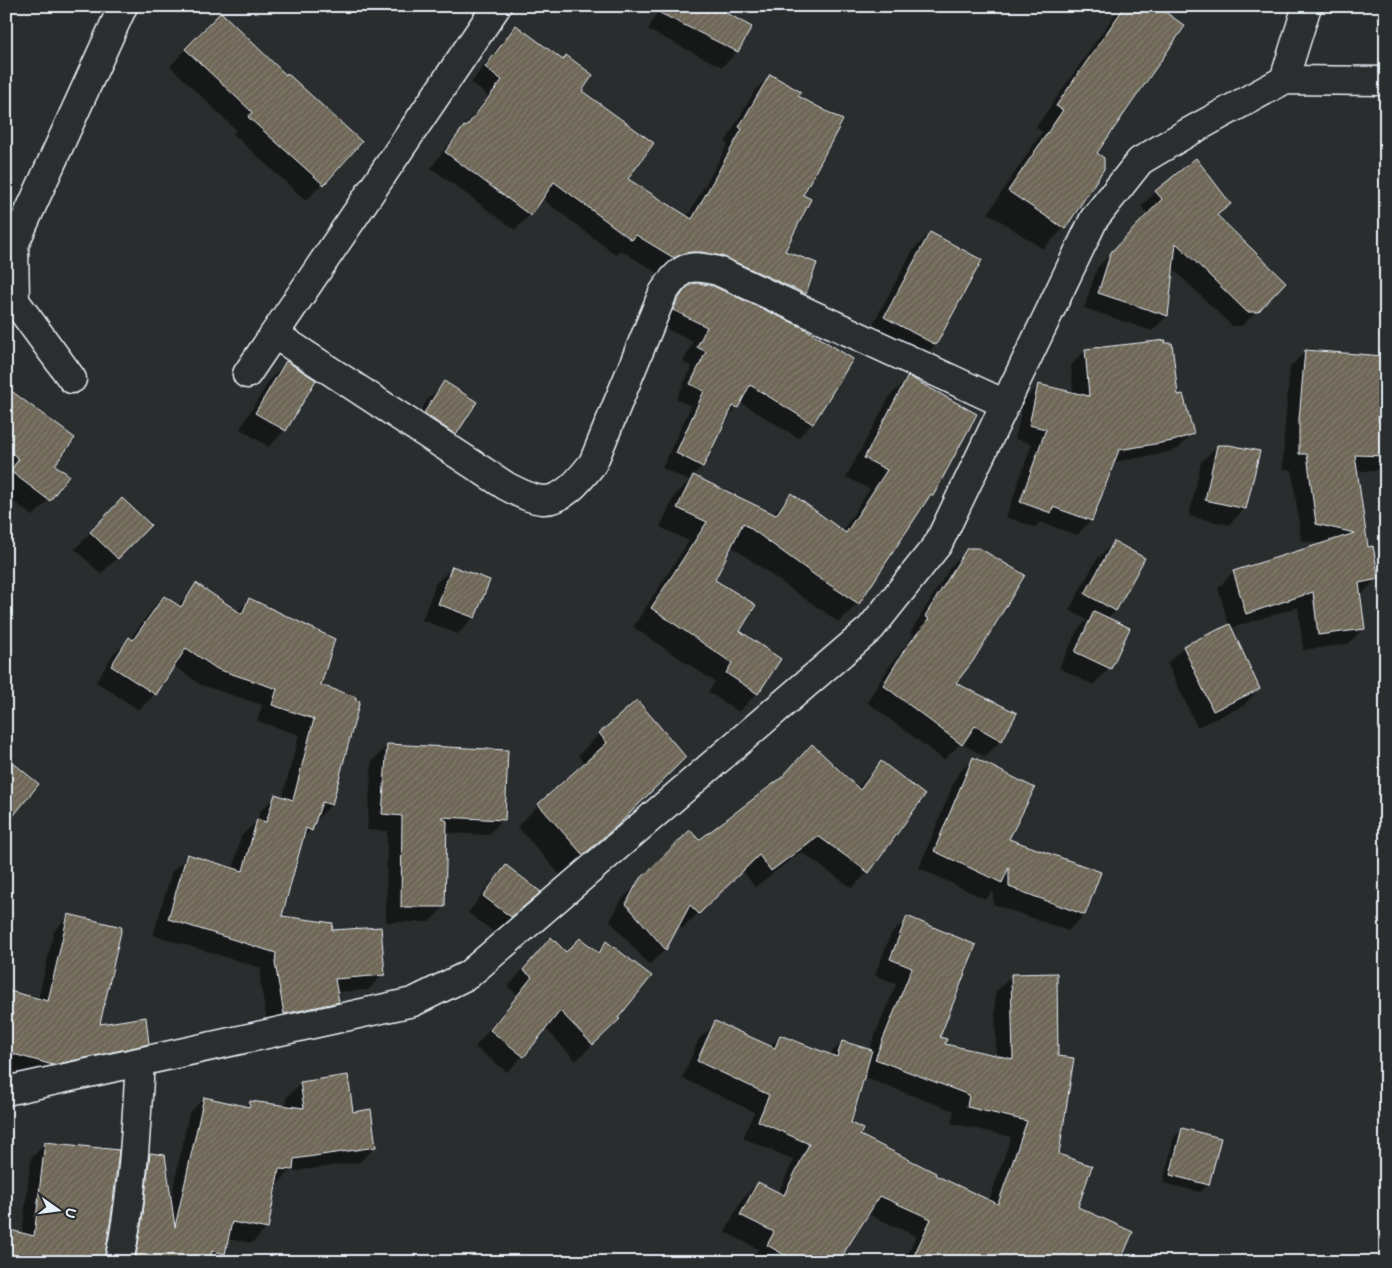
<svg xmlns="http://www.w3.org/2000/svg" width="1392" height="1268" viewBox="0 0 1392 1268" font-family="'Balsamiq Sans',sans-serif">
  <defs>
    <pattern id="building-hatch" width="6" height="6" patternUnits="userSpaceOnUse" patternTransform="scale(1.25)"><rect width="6" height="6" fill="#6e6656"/><path d="M-1 1l2-2M0 6l6-6M5 7l2-2" fill="none" stroke="#837c6f"/></pattern>
  </defs>
  <rect width="100%" height="100%" fill="#2a2d2e"/>
  <filter id="ink" filterUnits="userSpaceOnUse"><feTurbulence type="fractalNoise" baseFrequency=".02" numOctaves="2"/><feDisplacementMap in="SourceGraphic" scale="10" xChannelSelector="R" yChannelSelector="G"/><feConvolveMatrix kernelMatrix="1 2 1 2 8 2 1 2 1" color-interpolation-filters="sRGB"/></filter>
  <g filter="url(#ink)">
    <!-- shadow -->
    <path fill="#0007" fill-rule="evenodd" d="M 660,6 L 729,6 L 725,14 L 737,52 L 722,67 L 648,30 Z
      M 1122,6 L 1155,6 L 1095,153 L 1103,169 L 1064,228 L 1043,249 L 988,213 L 1042,132 L 1036,127 L 1115,14 Z
      M 516,27 L 562,61 L 566,57 L 580,91 L 626,180 L 687,217 L 728,144 L 725,143 L 755,90 L 770,75 L 797,97 L 801,195 L 783,252 L 816,264 L 805,294 L 789,309 L 706,271 L 665,269 L 658,273 L 620,250 L 616,255 L 541,198 L 530,215 L 515,230 L 431,168 L 449,143 L 459,133 L 488,96 L 471,83 L 501,42 Z
      M 204,30 L 286,76 L 361,142 L 306,201 L 233,134 L 236,130 L 170,66 Z
      M 1156,192 L 1229,204 L 1217,217 L 1257,311 L 1242,326 L 1232,326 L 1172,268 L 1167,316 L 1152,331 L 1084,308 L 1097,268 L 1148,215 L 1141,206 Z
      M 930,233 L 980,261 L 935,345 L 919,361 L 868,333 L 913,250 Z
      M 687,289 L 812,423 L 798,438 L 740,402 L 737,408 L 724,421 L 702,466 L 692,476 L 772,514 L 791,495 L 842,531 L 870,489 L 846,477 L 890,396 L 908,378 L 932,495 L 923,504 L 858,603 L 839,622 L 798,594 L 731,546 L 713,581 L 738,632 L 757,693 L 739,712 L 708,692 L 715,682 L 633,627 L 689,541 L 660,527 L 675,495 L 689,481 L 662,468 L 691,406 L 676,399 L 692,367 L 683,362 L 693,342 L 659,325 L 672,305 Z
      M 1164,345 L 1176,397 L 1192,434 L 1178,449 L 1157,455 L 1113,462 L 1091,520 L 1077,535 L 1040,522 L 1035,527 L 1006,517 L 1032,444 L 1015,439 L 1024,400 L 1039,385 L 1073,393 L 1071,365 L 1086,350 Z
      M 1306,351 L 1377,422 L 1386,422 L 1386,460 L 1375,471 L 1356,471 L 1367,549 L 1377,578 L 1362,594 L 1359,594 L 1364,628 L 1348,644 L 1303,650 L 1298,607 L 1231,628 L 1259,689 L 1243,706 L 1197,727 L 1167,663 L 1184,647 L 1229,626 L 1218,588 L 1233,572 L 1322,544 L 1301,540 L 1292,470 L 1283,469 L 1284,435 L 1290,367 Z
      M 287,362 L 285,430 L 269,447 L 240,429 L 270,379 Z
      M 445,383 L 455,434 L 439,450 L 408,430 L 428,399 Z
      M 6,401 L 49,500 L 33,516 L 6,496 Z
      M 1217,446 L 1245,508 L 1229,525 L 1189,516 L 1201,462 Z
      M 106,516 L 149,525 L 101,574 L 75,549 Z
      M 1114,543 L 1115,611 L 1107,619 L 1110,668 L 1093,685 L 1059,668 L 1078,629 L 1087,620 L 1069,610 L 1097,559 Z
      M 968,549 L 954,683 L 1001,740 L 985,757 L 961,743 L 944,760 L 867,702 L 889,667 L 913,635 L 910,633 L 951,566 Z
      M 453,567 L 474,617 L 458,634 L 422,620 L 436,583 Z
      M 196,585 L 237,612 L 249,600 L 319,686 L 331,805 L 316,820 L 311,830 L 302,838 L 280,917 L 330,932 L 383,974 L 368,990 L 336,992 L 338,1002 L 322,1018 L 268,1029 L 260,980 L 261,968 L 153,935 L 172,871 L 188,856 L 233,869 L 241,836 L 257,821 L 260,811 L 276,796 L 282,798 L 299,735 L 257,721 L 262,705 L 201,685 L 173,665 L 155,694 L 139,710 L 96,682 L 113,654 L 129,639 L 130,639 L 149,613 L 164,597 L 177,606 Z
      M 637,702 L 684,757 L 594,847 L 561,876 L 517,826 L 539,805 L 585,764 L 578,755 L 600,734 Z
      M 388,745 L 503,819 L 488,835 L 446,833 L 444,907 L 429,922 L 386,922 L 387,831 L 367,830 L 372,761 Z
      M 973,758 L 1007,840 L 1084,915 L 1068,931 L 993,904 L 993,891 L 985,899 L 919,868 L 957,775 Z
      M 881,763 L 868,872 L 852,888 L 801,852 L 755,887 L 742,870 L 682,929 L 678,925 L 665,949 L 649,965 L 610,921 L 622,899 L 690,832 L 699,842 L 857,789 L 865,779 Z
      M 506,867 L 539,892 L 523,908 L 494,932 L 468,913 L 490,883 Z
      M 69,915 L 98,1026 L 148,1043 L 132,1059 L 6,1085 L 6,991 L 38,1000 L 54,931 Z
      M 908,918 L 939,1037 L 944,1045 L 996,1057 L 995,992 L 1012,976 L 1058,1155 L 1077,1208 L 1118,1262 L 904,1262 L 916,1236 L 868,1214 L 837,1262 L 752,1262 L 751,1261 L 758,1249 L 725,1232 L 742,1199 L 758,1183 L 778,1193 L 794,1160 L 743,1138 L 754,1112 L 682,1078 L 699,1039 L 716,1023 L 769,1047 L 780,1036 L 829,1055 L 842,1042 L 869,1050 L 896,984 L 875,975 L 891,934 ZM 863,1077 L 954,1111 L 951,1123 L 1011,1137 L 989,1201 L 933,1176 L 859,1136 L 850,1124 Z
      M 551,939 L 566,954 L 596,952 L 606,943 L 618,1019 L 576,1061 L 545,1028 L 523,1056 L 507,1072 L 475,1047 L 517,994 L 508,987 L 535,955 Z
      M 301,1083 L 352,1113 L 375,1147 L 360,1162 L 289,1172 L 277,1185 L 275,1185 L 267,1228 L 252,1243 L 227,1239 L 224,1254 L 215,1262 L 123,1262 L 135,1170 L 150,1155 L 171,1199 L 189,1113 L 204,1098 L 245,1107 L 250,1102 L 287,1107 L 286,1098 Z
      M 1182,1130 L 1208,1184 L 1200,1192 L 1163,1183 L 1174,1137 Z
      M 46,1143 L 103,1262 L 22,1235 L 31,1158 Z"/>
    <!-- building -->
    <path fill="url(#building-hatch)" stroke="#e8f1f8" d="M 646,6 L 714,6 L 752,27 L 738,52 Z
      M 1125,6 L 1157,6 L 1185,26 L 1097,153 L 1104,158 L 1104,169 L 1065,229 L 1008,191 L 1063,110 L 1056,106 Z
      M 221,12 L 286,75 L 287,73 L 362,142 L 324,185 L 248,117 L 252,112 L 185,49 Z
      M 516,25 L 563,60 L 566,55 L 593,75 L 582,91 L 654,143 L 628,179 L 692,219 L 742,129 L 739,127 L 770,74 L 801,92 L 798,96 L 843,120 L 803,195 L 811,199 L 785,251 L 817,263 L 806,294 L 722,256 L 701,252 L 691,252 L 682,254 L 674,258 L 636,235 L 632,240 L 554,182 L 531,216 L 445,152 L 464,126 L 466,127 L 502,80 L 485,67 Z
      M 1196,158 L 1231,204 L 1217,215 L 1286,282 L 1258,312 L 1247,312 L 1176,243 L 1168,316 L 1098,293 L 1111,252 L 1162,199 L 1155,191 Z
      M 930,232 L 982,260 L 936,345 L 884,317 Z
      M 698,283 L 713,286 L 802,327 L 853,359 L 813,424 L 750,385 L 738,408 L 733,406 L 703,467 L 676,453 L 704,391 L 690,384 L 706,352 L 697,347 L 707,327 L 673,310 L 677,301 L 686,288 L 692,284 Z
      M 1166,340 L 1165,343 L 1172,343 L 1178,395 L 1183,394 L 1194,434 L 1173,441 L 1119,450 L 1092,521 L 1053,507 L 1051,513 L 1020,502 L 1046,429 L 1029,425 L 1038,384 L 1089,396 L 1085,349 Z
      M 1305,350 L 1384,356 L 1378,421 L 1386,421 L 1386,456 L 1355,455 L 1368,547 L 1373,546 L 1379,579 L 1359,583 L 1365,629 L 1318,635 L 1313,592 L 1246,614 L 1233,571 L 1355,533 L 1316,524 L 1307,454 L 1299,454 L 1299,419 Z
      M 286,361 L 316,380 L 286,431 L 255,413 Z
      M 908,376 L 977,414 L 933,496 L 931,494 L 859,604 L 816,576 L 743,523 L 715,580 L 756,605 L 740,631 L 781,659 L 758,694 L 726,673 L 732,663 L 651,608 L 707,522 L 677,508 L 693,475 L 776,515 L 791,493 L 846,533 L 887,470 L 864,458 Z
      M 444,381 L 477,402 L 456,435 L 424,413 Z
      M 6,387 L 75,438 L 55,465 L 69,475 L 50,501 L 10,471 L 19,459 L 6,448 Z
      M 1217,445 L 1229,445 L 1260,451 L 1246,509 L 1205,500 Z
      M 122,498 L 151,525 L 118,559 L 90,532 Z
      M 1114,541 L 1145,558 L 1116,611 L 1085,594 Z
      M 967,548 L 979,548 L 1025,575 L 973,661 L 956,683 L 1017,713 L 1002,741 L 975,726 L 962,745 L 883,685 L 905,649 L 929,619 L 925,616 Z
      M 452,566 L 490,580 L 475,618 L 438,604 Z
      M 196,583 L 242,614 L 249,598 L 335,639 L 321,685 L 356,697 L 355,700 L 360,701 L 332,805 L 322,802 L 312,831 L 306,828 L 282,916 L 333,923 L 332,930 L 381,927 L 385,975 L 335,979 L 339,1002 L 284,1014 L 275,963 L 276,953 L 168,919 L 187,854 L 243,871 L 257,819 L 266,822 L 275,794 L 293,800 L 314,719 L 272,705 L 277,689 L 217,669 L 186,648 L 156,695 L 111,666 L 129,637 L 133,640 L 164,596 L 181,607 Z
      M 1094,611 L 1130,628 L 1111,669 L 1075,652 Z
      M 1230,624 L 1260,689 L 1213,711 L 1183,646 Z
      M 637,700 L 686,757 L 617,826 L 583,855 L 538,804 L 607,743 L 599,733 Z
      M 387,744 L 508,750 L 505,820 L 441,817 L 447,821 L 445,907 L 401,907 L 402,816 L 382,814 Z
      M 812,744 L 860,790 L 881,761 L 925,795 L 869,873 L 818,836 L 771,871 L 759,855 L 699,914 L 690,905 L 666,950 L 626,904 L 638,881 L 690,830 L 699,840 L 781,778 Z
      M 6,757 L 39,784 L 6,825 Z
      M 973,757 L 1035,788 L 1009,839 L 1101,872 L 1085,915 L 1009,887 L 1009,867 L 1002,883 L 934,851 Z
      M 506,865 L 541,892 L 511,917 L 483,896 Z
      M 68,914 L 122,927 L 100,1024 L 146,1017 L 149,1044 L 53,1065 L 6,1052 L 6,990 L 48,1001 Z
      M 907,916 L 976,945 L 940,1037 L 947,1039 L 945,1044 L 1013,1059 L 1011,974 L 1057,973 L 1058,1056 L 1074,1058 L 1059,1154 L 1092,1166 L 1078,1207 L 1133,1232 L 1120,1262 L 911,1262 L 931,1219 L 880,1196 L 838,1262 L 797,1262 L 767,1245 L 774,1232 L 740,1215 L 758,1182 L 784,1195 L 809,1144 L 758,1121 L 769,1095 L 697,1061 L 715,1021 L 775,1048 L 780,1035 L 837,1057 L 842,1041 L 872,1050 L 851,1123 L 863,1129 L 860,1135 L 936,1173 L 935,1175 L 998,1204 L 1027,1121 L 967,1107 L 969,1095 L 875,1059 L 912,968 L 890,959 Z
      M 551,937 L 566,952 L 580,938 L 599,953 L 606,941 L 652,976 L 618,1018 L 620,1019 L 593,1045 L 560,1011 L 524,1057 L 490,1030 L 532,977 L 523,970 Z
      M 348,1075 L 353,1112 L 371,1109 L 376,1147 L 294,1159 L 293,1170 L 279,1169 L 268,1229 L 232,1222 L 225,1254 L 212,1251 L 209,1262 L 135,1262 L 143,1214 L 150,1153 L 165,1155 L 175,1227 L 204,1097 L 249,1107 L 250,1101 L 304,1108 L 300,1082 Z
      M 1182,1128 L 1221,1138 L 1209,1185 L 1170,1175 Z
      M 45,1142 L 119,1150 L 112,1210 L 104,1262 L 6,1262 L 6,1229 L 34,1236 Z"/>
    <g fill="none" stroke-linecap="round" stroke-linejoin="round">
      <!-- minor casing -->
      <g stroke="#e8f1f8" stroke-width="31">
        <path id="minor" d="M 1284,80 L 1307,6
          M 274,334 L 506,486 C 518,492 530,499 543,500 C 564,501 581,478 593,463 L 663,293 C 681,267 687,263 718,271 L 1005,404
          M 247,374 L 497,6
          M 72,379 L 15,301 L 14,245 L 123,6
          M 6,1091 L 413,1002 L 468,975 L 871,628 L 938,544 L 1094,219 L 1140,161 L 1187,133 L 1284,80 L 1386,81
          M 119,1262 C 133,1196 136,1129 140,1062"/>
      </g>
      <!-- minor -->
      <use href="#minor" stroke="#2a2d2e" stroke-width="28"/>
    </g>
  </g>
  <!-- margin -->
  <rect width="1392" height="1268" fill="none" stroke="#2a2d2e" stroke-width="25"/>
  <rect x="12" y="12" width="1367" height="1243" fill="none" stroke="#e8f1f8" stroke-width="2" filter="url(#ink)"/>
  <!-- north arrow -->
  <g transform="translate(58 1210) rotate(104)" stroke="#2a2d2e" stroke-width="4" paint-order="stroke">
  <path d="M0-4L9 19L0 12L-9 19Z" fill="#e8f1f8"/>
  <text y="-8" font-size="14" font-weight="bold" text-anchor="middle" fill="#e8f1f8">U</text>
  </g>
</svg>
